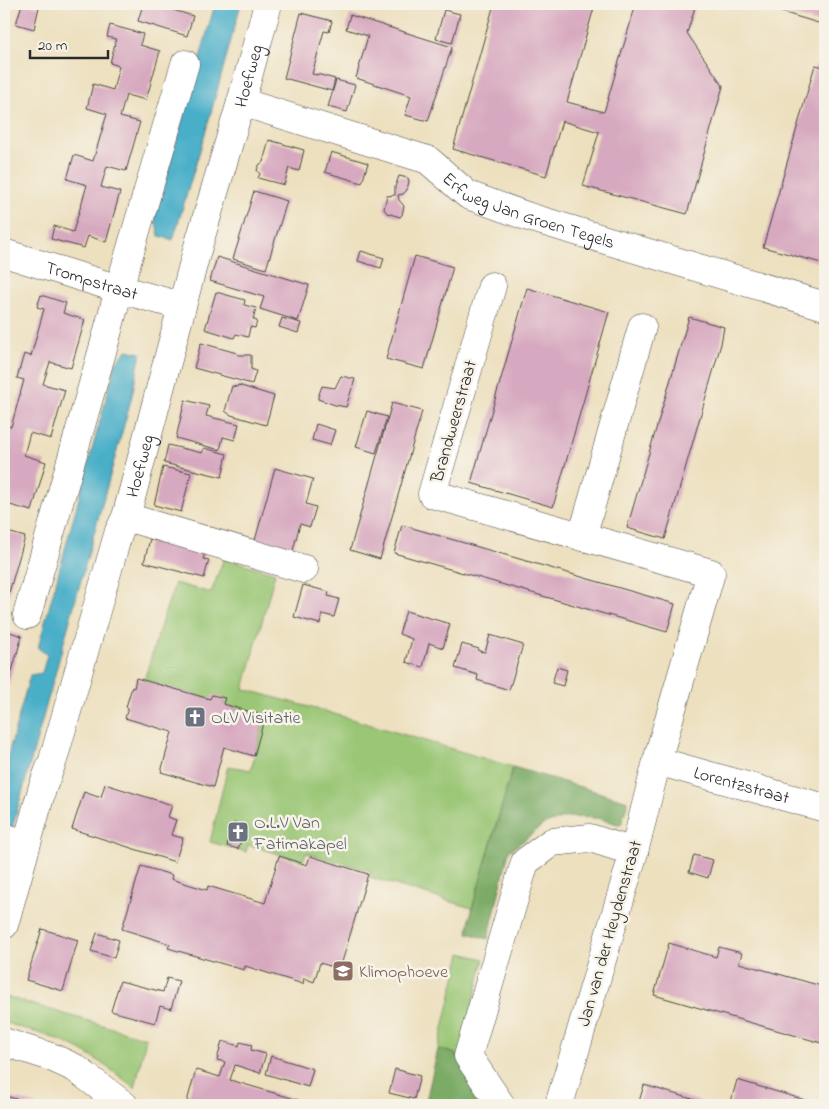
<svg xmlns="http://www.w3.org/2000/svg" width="829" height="1109" viewBox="0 0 829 1109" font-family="'Indie Flower',sans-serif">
  <rect width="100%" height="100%" fill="#f7f3e8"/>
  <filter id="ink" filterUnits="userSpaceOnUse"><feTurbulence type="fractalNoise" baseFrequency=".02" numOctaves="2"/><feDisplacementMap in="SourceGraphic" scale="10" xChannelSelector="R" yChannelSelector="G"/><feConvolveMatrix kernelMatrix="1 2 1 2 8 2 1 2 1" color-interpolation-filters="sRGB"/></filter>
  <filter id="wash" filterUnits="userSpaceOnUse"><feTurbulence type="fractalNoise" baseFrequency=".0096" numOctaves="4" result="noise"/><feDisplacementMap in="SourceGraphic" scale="20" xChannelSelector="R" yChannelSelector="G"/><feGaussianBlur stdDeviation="1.12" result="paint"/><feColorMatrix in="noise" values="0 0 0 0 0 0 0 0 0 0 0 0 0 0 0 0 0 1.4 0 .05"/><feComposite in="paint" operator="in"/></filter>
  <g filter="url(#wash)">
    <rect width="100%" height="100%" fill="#ede0bf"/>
    <!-- green -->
    <path fill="#9ac674" stroke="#627850" d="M 224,558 L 275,573 L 244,689 L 331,713 L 513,767 L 472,908 L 369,877 L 371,871 L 306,853 L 303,861 L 248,845 L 246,852 L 210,842 L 228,766 L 251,770 L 265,716 L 223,704 L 225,698 L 210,699 L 144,681 L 161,624 L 175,583 L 211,593 Z
      M 461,953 L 484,959 L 460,1057 L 453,1053 L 438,1049 Z
      M 4,996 L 146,1038 L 135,1088 C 114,1072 94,1056 70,1045 C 49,1035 26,1030 4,1022 Z"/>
    <!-- forest -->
    <path fill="#7bab66" stroke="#536b48" d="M 513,767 L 628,801 L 621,825 L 597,818 L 568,817 L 544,824 L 523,841 L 509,851 L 488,939 L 468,933 L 470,917 Z
      M 438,1049 L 453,1053 L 466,1061 L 491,1105 L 440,1105 L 426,1101 Z"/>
    <!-- water -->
    <path fill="#4aafc9" stroke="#3a6d7a" d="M 215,4 L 241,4 L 207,127 L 173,240 L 159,236 L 155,217 Z
      M 127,350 L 141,353 L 131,400 L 4,858 L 4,770 L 30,675 L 42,673 L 47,655 L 38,648 L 116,362 Z"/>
    <g id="blocks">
      <!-- building -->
      <path fill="#d7a9c0" d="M 22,4 L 28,4 L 39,7 L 34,29 L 16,24 Z
        M 143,4 L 153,4 L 193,16 L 187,36 L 138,21 Z
        M 494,4 L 595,4 L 567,102 L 604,112 L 636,4 L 696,4 L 687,33 L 723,86 L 687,214 L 583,186 L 599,132 L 562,121 L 546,176 L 453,149 Z
        M 755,4 L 825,4 L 825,25 Z
        M 444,10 L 460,14 L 452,43 L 436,39 Z
        M 301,13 L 332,21 L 329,32 L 324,31 L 312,74 L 317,75 L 317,74 L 335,79 L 332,91 L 284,78 Z
        M 350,15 L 452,47 L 428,121 L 405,115 L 411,96 L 356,78 L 368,36 L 346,29 Z
        M 110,25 L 143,34 L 140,45 L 160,51 L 146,100 L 126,95 L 120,117 L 140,122 L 126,171 L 107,166 L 101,187 L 120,192 L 106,242 L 88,236 L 84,248 L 51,239 L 54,226 L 73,232 L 87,185 L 67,179 L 74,155 L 93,161 L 107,114 L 87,108 L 93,84 L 113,90 L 119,66 L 110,63 L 116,39 L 107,37 Z
        M 815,65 L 825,67 L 825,264 L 763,247 Z
        M 336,80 L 355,85 L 347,112 L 328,107 Z
        M 269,140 L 304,150 L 299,171 L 289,168 L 284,185 L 258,178 L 260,174 L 257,170 L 259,165 L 263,162 Z
        M 331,152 L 368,163 L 362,183 L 325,172 Z
        M 399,176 L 408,178 L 409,181 L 407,190 L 403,194 L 398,195 L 399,200 L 404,206 L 402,215 L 400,217 L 387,213 L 384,209 L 387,196 L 395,195 L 395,187 Z
        M 254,191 L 287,201 L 266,269 L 233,259 Z
        M 361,251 L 384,258 L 381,268 L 358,261 Z
        M 415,256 L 453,267 L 424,369 L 386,359 Z
        M 217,257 L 309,285 L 298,321 L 260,309 L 264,297 L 210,281 Z
        M 527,288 L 609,312 L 553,507 L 471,483 Z
        M 216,292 L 245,300 L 244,305 L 256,308 L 253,319 L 257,321 L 255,328 L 250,327 L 248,337 L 236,334 L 234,338 L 205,329 Z
        M 41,295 L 66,303 L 63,313 L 85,320 L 71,368 L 50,362 L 43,384 L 65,390 L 51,439 L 30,433 L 24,455 L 46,462 L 32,511 L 10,505 L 7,516 L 4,515 L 4,429 L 5,425 L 11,427 L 24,380 L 17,378 L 24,354 L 31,356 L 44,309 L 37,307 Z
        M 689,317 L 724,327 L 721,344 L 665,539 L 627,528 Z
        M 282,318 L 301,323 L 298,333 L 279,327 Z
        M 201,343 L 237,353 L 239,355 L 251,355 L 251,369 L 256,371 L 252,384 L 194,368 Z
        M 341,376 L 355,379 L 346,407 L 335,405 L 318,399 L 318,397 L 322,386 L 335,388 Z
        M 238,385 L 274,396 L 266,425 L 231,415 L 225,411 L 232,386 L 237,387 Z
        M 185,400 L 209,406 L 206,416 L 239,424 L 235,440 L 223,437 L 220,450 L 176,438 Z
        M 392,403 L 422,411 L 380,559 L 350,550 Z
        M 367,411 L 387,417 L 376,453 L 356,447 Z
        M 316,424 L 335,430 L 330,445 L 312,440 Z
        M 168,445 L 202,453 L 204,448 L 227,454 L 222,477 L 164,463 Z
        M 163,467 L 191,473 L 181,512 L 154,505 Z
        M 275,468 L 313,479 L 306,504 L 316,507 L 310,527 L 300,524 L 292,554 L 254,544 Z
        M 402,525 L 675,604 L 667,632 L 394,553 Z
        M 4,531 L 25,537 L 4,610 Z
        M 150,539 L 205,553 L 203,559 L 209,560 L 204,578 L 144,562 Z
        M 303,585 L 329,592 L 328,596 L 339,599 L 334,617 L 322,614 L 320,624 L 294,617 Z
        M 406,611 L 450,624 L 443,648 L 429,643 L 423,667 L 406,662 L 412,639 L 399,634 Z
        M 4,630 L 22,636 L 4,699 Z
        M 490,635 L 523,645 L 509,690 L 477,680 L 478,675 L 455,668 L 462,644 L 479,649 L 479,651 L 485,652 Z
        M 557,667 L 567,670 L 563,686 L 552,683 Z
        M 136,678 L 210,699 L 212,695 L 225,698 L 223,704 L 265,716 L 254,756 L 224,747 L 213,787 L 161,772 L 172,732 L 125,718 L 128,708 L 126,707 L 132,687 L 134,688 Z
        M 105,784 L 172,805 L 168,817 L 176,820 L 171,835 L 183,838 L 175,862 L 72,829 L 84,792 L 98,797 L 99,796 L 101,797 Z
        M 234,823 L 246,827 L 243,836 L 231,833 Z
        M 229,837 L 241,841 L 238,849 L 227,846 Z
        M 694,855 L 713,860 L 708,878 L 689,872 Z
        M 279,856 L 307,865 L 310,856 L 368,874 L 340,969 L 320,963 L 314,982 L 304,978 L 303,984 L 245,966 L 244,970 L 168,948 L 170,944 L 122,929 L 141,866 L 172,875 L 171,879 L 207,890 L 208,886 L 265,903 Z
        M 42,929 L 78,940 L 63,991 L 26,980 Z
        M 97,933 L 119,940 L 114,958 L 91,951 Z
        M 669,943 L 716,957 L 719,947 L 742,953 L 739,963 L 825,987 L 825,1044 L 654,995 Z
        M 167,978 L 179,981 L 171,1009 L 160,1006 L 155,1023 L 111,1011 L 120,981 L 163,992 Z
        M 222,1041 L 239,1046 L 240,1042 L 252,1045 L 251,1050 L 266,1054 L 260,1073 L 235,1065 L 230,1080 L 315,1105 L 186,1105 L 196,1070 L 220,1077 L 225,1062 L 217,1060 Z
        M 271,1056 L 313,1069 L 308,1087 L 266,1074 Z
        M 395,1069 L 420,1076 L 414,1099 L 389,1093 Z
        M 737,1080 L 822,1105 L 730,1105 Z
        M 644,1085 L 713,1105 L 638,1105 Z
        M 5,1096 L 38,1105 L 4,1105 Z"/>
    </g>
  </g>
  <g filter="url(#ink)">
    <use href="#blocks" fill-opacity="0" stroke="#484641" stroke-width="1"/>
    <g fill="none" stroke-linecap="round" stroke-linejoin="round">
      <!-- minor casing -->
      <g stroke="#484641" stroke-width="29">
        <g id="minor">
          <path id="s1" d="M 241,102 L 428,160 L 468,195 L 529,217 L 825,306"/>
          <path id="s2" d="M 4,253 L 119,289 L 181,306"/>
          <path d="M 492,286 L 432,494 L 711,573 L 657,761 L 634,852 L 559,1105"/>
          <path d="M 126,517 L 304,569"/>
          <path d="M 582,537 L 642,327"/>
          <path d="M 27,615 L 106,338 L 119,289 L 185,64"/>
          <path id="s3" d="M 657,761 L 825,808"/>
          <path d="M 4,837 L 26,844"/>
          <path id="s4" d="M 4,925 L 43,786 L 53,760 L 119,531 L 126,517 L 197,250 L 241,102 L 268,4"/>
          <path d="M 4,1042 L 51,1057 L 75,1068 L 124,1105"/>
          <path d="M 501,1105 L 468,1056 L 525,862 L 552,842 L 590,838 L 634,852"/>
        </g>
      </g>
      <!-- minor -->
      <use href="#minor" stroke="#fff" stroke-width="28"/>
    </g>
  </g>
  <!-- icons -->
  <defs>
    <g id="church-square" transform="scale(1.125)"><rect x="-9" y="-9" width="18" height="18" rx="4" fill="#6b7280" stroke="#f7f3e8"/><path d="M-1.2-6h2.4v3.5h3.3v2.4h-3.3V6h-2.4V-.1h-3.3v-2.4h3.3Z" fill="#fff"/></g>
    <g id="school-square" transform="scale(1.125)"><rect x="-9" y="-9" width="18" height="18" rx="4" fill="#8d6e63" stroke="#f7f3e8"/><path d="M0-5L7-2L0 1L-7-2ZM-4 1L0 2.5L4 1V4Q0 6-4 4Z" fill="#fff"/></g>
  </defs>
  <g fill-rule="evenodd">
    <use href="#church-square" x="195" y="717"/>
    <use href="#church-square" x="238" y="832"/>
    <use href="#school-square" x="343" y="971"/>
  </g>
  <g text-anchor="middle" stroke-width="5" stroke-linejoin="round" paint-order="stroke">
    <!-- street labels -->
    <g font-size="18" fill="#2b2b2b" stroke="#f7f3e8">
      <text dy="6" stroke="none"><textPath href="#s4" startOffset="884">Hoefweg</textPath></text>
      <text dy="6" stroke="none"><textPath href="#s1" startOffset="311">Erfweg Jan Groen Tegels</textPath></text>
      <text dy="6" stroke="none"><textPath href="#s2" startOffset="92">Trompstraat</textPath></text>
      <text transform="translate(453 421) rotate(-74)" y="6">Brandweerstraat</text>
      <text dy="6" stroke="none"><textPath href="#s4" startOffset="479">Hoefweg</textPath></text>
      <text dy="6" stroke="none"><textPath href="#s3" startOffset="88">Lorentzstraat</textPath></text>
      <text transform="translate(609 933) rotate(-74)" y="6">Jan van der Heydenstraat</text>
    </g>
    <!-- worship labels -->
    <g font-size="18" fill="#5b616d" stroke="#f7f3e8" text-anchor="start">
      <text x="211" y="723">OLV Visitatie</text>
      <text x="254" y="828">O.L.V Van<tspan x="254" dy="21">Fatimakapel</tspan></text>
    </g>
    <!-- education labels -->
    <g font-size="18" fill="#785e54" stroke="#f7f3e8" text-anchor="start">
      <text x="359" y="977">Klimophoeve</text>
    </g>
  </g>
  <!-- margin -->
  <rect width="829" height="1109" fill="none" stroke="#f7f3e8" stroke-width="20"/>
  <!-- scale -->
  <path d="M30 50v8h78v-8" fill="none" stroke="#2b2b2b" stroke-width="2.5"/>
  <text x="38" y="50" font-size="15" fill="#2b2b2b" stroke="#f7f3e8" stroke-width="4" paint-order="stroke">20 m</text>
</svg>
